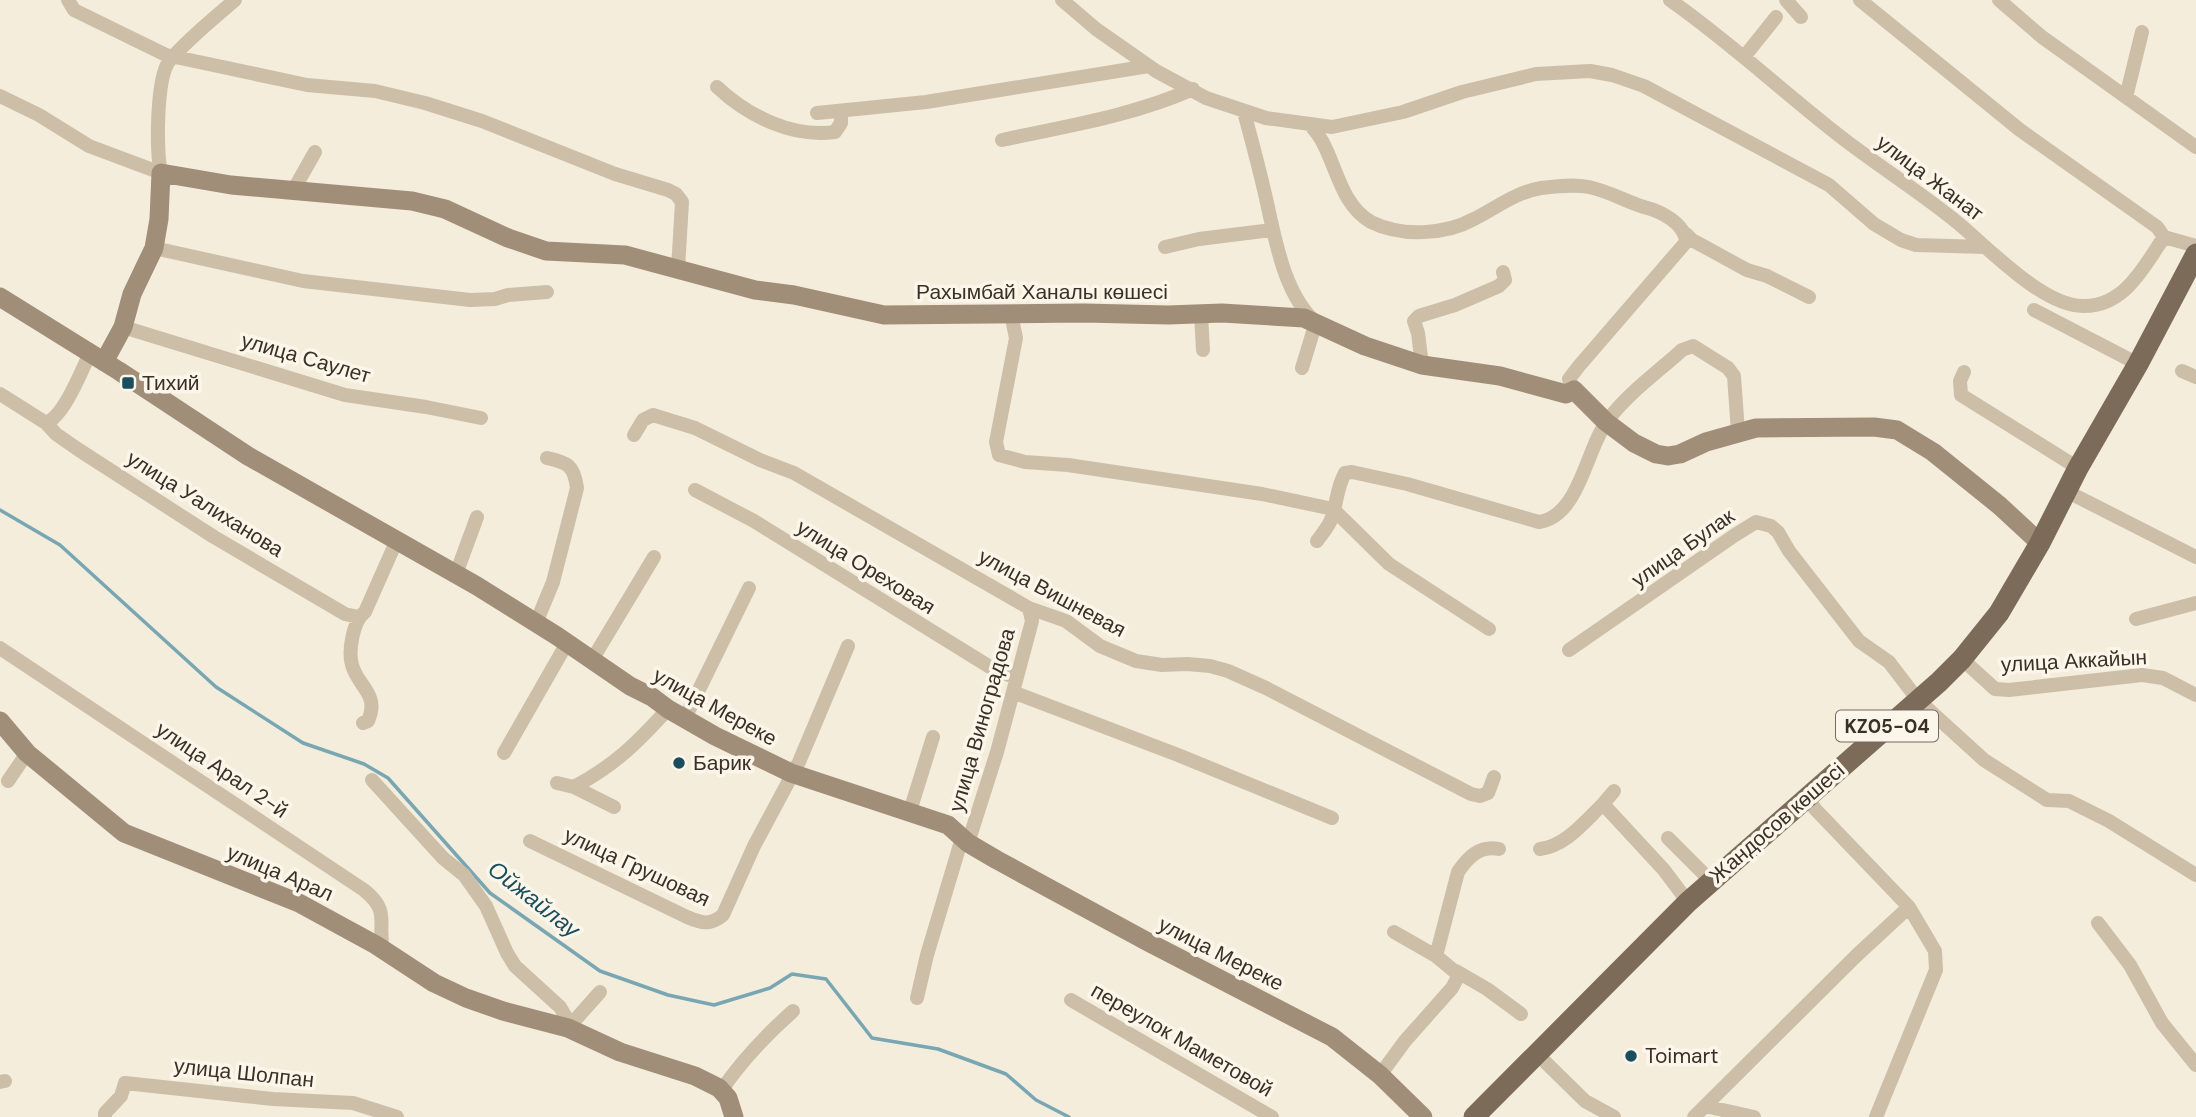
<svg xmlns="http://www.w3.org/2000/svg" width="2196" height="1117" viewBox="0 0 2196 1117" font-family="'DM Sans',sans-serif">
  <rect width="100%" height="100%" fill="#f4eddc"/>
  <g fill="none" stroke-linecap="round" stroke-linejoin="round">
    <!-- stream -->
    <path stroke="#79a6b3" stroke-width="3.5" d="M 0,510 L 60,545 L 216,687 L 303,743 L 364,764 L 388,778 L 490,893 L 600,971 L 668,995 L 714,1005 L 770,988 L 792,974 L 826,979 L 872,1038 L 938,1049 L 1006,1074 L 1036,1100 L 1069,1117"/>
    <!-- street -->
    <path stroke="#cdbfa7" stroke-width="14" d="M 68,0 L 74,10 L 166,55 L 307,85 L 375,91 L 425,103 L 482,121 L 615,174 L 668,190 L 676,194 L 682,202 L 678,269
      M 1062,0 L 1096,29 L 1156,71 L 1206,98 L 1266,118 L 1332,127 L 1403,112 L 1462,92 L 1536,74 L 1590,71 L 1612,75 L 1644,86 L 1829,185 L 1874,224 L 1901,240 L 1916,245 L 1985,247
      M 1670,0 C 1730,42 1783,92 1841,137 C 1877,165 1917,190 1953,219 C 1985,244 2041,306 2083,306 C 2124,307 2144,267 2164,237
      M 1786,0 L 1801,17
      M 1860,0 L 2020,130 L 2157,227 L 2164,237 L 2196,246
      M 1999,0 L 2042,37 L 2196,147
      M 1744,57 L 1776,17
      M 717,87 C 748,116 792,138 835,132 L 841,123 L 841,111
      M 0,96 L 39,115 L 89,146 L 161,173 C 156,152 156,76 170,60 C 189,38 213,19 235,0
      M 2126,97 L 2142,32
      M 1244,112 C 1253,145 1262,179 1269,212 C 1277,248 1286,294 1314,321
      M 817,113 L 926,102 L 1149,66
      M 1310,124 C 1314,130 1319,135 1322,141 C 1337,168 1342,206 1371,222 C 1401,237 1445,235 1474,219 C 1496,208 1516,192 1541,188 C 1557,186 1574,184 1589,187 C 1608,191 1625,201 1644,207 C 1660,211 1685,223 1686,242 L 1579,366 L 1569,379 L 1574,390
      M 1002,140 C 1066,126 1132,116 1193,89
      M 294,189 L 315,152
      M 1686,234 L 1692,240 L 1747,270 L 1767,276 L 1809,297
      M 1165,247 L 1199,239 L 1272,230
      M 154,248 L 303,281 L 391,291 L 470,300 L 495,299 L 508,295 L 547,292
      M 2034,310 L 2138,364
      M 1011,314 L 1016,338 L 996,442 L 999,455 L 1025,462 L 1068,465 L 1262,494 L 1333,509 L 1389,564 L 1489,629
      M 1201,314 L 1203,350
      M 123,327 L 345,395 L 426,407 L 481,418
      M 1422,365 L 1418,333 L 1414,321 L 1419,316 L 1455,305 L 1499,286 L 1505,280 L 1503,272
      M 1302,368 L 1316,322
      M 2182,371 L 2196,377
      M 1964,372 L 1960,381 L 1961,395 L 2078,468
      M 0,394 L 46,423 L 56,434 L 79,450 L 214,537 L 345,614 L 358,617
      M 46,423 C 64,416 81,372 90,353
      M 634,435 L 643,420 L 653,415 L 695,428 L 760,460 L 794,473 L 1029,608 L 1066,621 L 1100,646 L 1136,661 L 1162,665 L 1187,664 L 1210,666 L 1228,671 L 1266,688 L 1471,794 L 1480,796 L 1488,793 L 1494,777
      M 695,490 L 754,521 L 990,667 L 1016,678
      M 2066,491 L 2196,557
      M 1317,541 C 1322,534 1330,525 1332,517 C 1337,502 1337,487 1345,473 L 1352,472 L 1407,484 L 1539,522 C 1580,516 1586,448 1608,420 C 1628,393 1658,372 1682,350 L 1693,346 L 1728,368 L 1734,376 L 1738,432
      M 456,574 L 477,517
      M 2136,619 L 2196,603
      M 536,623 L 553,582 L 577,488 C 574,465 568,463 547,458
      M 0,648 L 364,890 C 391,912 377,921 383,950
      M 1569,650 L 1735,535 L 1756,522 L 1771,526 L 1778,532 L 1789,551 L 1859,641 L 1889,662 L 1918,700 L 1984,760 L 2047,800 L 2069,801 L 2109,821 L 2196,875
      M 1962,659 L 1995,689 L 2009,690 L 2142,675 L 2163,678 L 2196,695
      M 592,660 L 654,557
      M 1013,692 L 1178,755 L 1332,818
      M 685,718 L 749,588
      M 363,723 L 368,721 C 380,694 358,687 352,665 C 348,651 353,621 365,612 L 396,542
      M 504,753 L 567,643
      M 372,780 L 443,858 L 464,875 L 486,906 L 507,953 L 515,966 L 560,1007 L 567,1019 L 568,1028
      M 8,781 L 27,753
      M 557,783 L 574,787 C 615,765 637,743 668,709
      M 574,787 L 614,807
      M 1603,804 L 1614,791
      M 910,811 L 933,737
      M 1668,838 L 1711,881
      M 530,841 L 687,917 C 701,923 710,926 723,915 L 754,846 L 799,762 L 848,646
      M 968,843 L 997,752 L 1013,692 L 1032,621 L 1029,608
      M 1540,849 C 1566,846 1585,821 1603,804 L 1664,870 L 1688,902
      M 2098,923 L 2130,965 L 2162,1023 L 2196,1065
      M 1436,956 L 1458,872 C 1468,857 1480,845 1499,849
      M 1456,971 L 1487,989 L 1521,1014
      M 917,998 L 927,955 L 962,838
      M 1071,1000 L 1272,1117
      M 568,1028 L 600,992
      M 1536,1053 L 1585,1101 L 1614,1117
      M 1380,1075 L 1405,1041 L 1452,988 L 1459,975 L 1436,956 L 1394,932
      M 0,1082 L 5,1081
      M 721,1091 C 742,1060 766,1035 793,1011
      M 1705,1106 L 1857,955 L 1909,907 L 1816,810 L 1806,797
      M 105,1117 L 105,1113 L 121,1096 L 125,1083 L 273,1099 L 353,1103 L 397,1117
      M 1694,1117 L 1705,1106 L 1754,1117
      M 1876,1117 L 1936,970 L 1935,951 L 1909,907"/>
    <!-- secondary -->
    <path stroke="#a18e78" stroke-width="19" d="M 0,297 L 119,371 L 248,456 L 477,586 L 557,636 L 630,686 L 652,697 L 668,709 L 715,736 L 791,773 L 948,825 L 968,843 L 997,860 L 1148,942 L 1332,1037 L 1380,1075 L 1423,1117
      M 104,362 L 123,327 L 132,294 L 154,248 L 159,219 L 161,173 L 231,185 L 412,201 L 445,209 L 508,238 L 546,251 L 625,255 L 755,290 L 794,295 L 884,315 L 1084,313 L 1168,315 L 1222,313 L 1304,318 L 1365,346 L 1422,365 L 1500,376 L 1566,394 L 1574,390 L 1606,422 L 1634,443 L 1656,454 L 1668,456 L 1680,454 L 1706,442 L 1756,428 L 1874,427 L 1897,430 L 1933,452 L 2000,506 L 2040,543
      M 0,721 L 27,753 L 124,833 L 299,903 L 376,945 L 434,983 L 466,998 L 503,1011 L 568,1028 L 620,1052 L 695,1076 L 719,1088 L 728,1098 L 734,1117"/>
    <!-- primary -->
    <path stroke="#7c6b58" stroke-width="21" d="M 1474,1117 L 1688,902 L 1939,682 L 1962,659 L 1999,613 L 2040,543 L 2078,468 L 2138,364 L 2196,254"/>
  </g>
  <!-- markers -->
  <g fill="#1a4d5e" stroke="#fbf6e9" stroke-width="2.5">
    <rect x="121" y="376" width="14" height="14" rx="3.5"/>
    <circle cx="679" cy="763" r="7"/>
    <circle cx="1631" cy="1056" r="7"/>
  </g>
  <g text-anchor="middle" stroke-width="7" stroke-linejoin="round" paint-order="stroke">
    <!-- shield labels -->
    <rect fill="#fbf6e9" stroke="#736b62" stroke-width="2" x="1836" y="710.5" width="102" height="31" rx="5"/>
    <g font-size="19" font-weight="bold" fill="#393028">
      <text x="1887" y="733">KZ05-04</text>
    </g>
    <!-- street labels -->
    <g font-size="21" fill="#393028" stroke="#fbf6e9">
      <text transform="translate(1930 178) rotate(37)" y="7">улица Жанат</text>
      <text x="1042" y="299">Рахымбай Ханалы көшесі</text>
      <text transform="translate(306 358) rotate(16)" y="7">улица Саулет</text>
      <text transform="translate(205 504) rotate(32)" y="7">улица Уалиханова</text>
      <text transform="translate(1683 548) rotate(-35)" y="7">улица Булак</text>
      <text transform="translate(866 567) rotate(32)" y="7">улица Ореховая</text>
      <text transform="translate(1052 593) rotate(28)" y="7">улица Вишневая</text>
      <text transform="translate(2074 661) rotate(-3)" y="7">улица Аккайын</text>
      <text transform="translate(715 707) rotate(29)" y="7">улица Мереке</text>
      <text transform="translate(982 720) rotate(-74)" y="7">улица Виноградова</text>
      <text transform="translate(222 770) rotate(34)" y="7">улица Арал 2-й</text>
      <text transform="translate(1777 823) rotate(-41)" y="7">Жандосов көшесі</text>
      <text transform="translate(637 867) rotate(25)" y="7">улица Грушовая</text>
      <text transform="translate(280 873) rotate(23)" y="7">улица Арал</text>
      <text transform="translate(1221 954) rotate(27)" y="7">улица Мереке</text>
      <text transform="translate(1182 1040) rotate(30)" y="7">переулок Маметовой</text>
      <text transform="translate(244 1073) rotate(6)" y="7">улица Шолпан</text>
    </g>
    <!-- poi labels -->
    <g font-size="21" fill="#393028" stroke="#fbf6e9" text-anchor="start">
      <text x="142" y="390">Тихий</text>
      <text x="693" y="770">Барик</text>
      <text x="1645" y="1063">Toimart</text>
    </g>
    <!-- water labels -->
    <g font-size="23" font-style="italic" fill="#1a4d5e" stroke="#fbf6e9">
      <text transform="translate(534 899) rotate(38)" y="8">Ойжайлау</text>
    </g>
  </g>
</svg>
